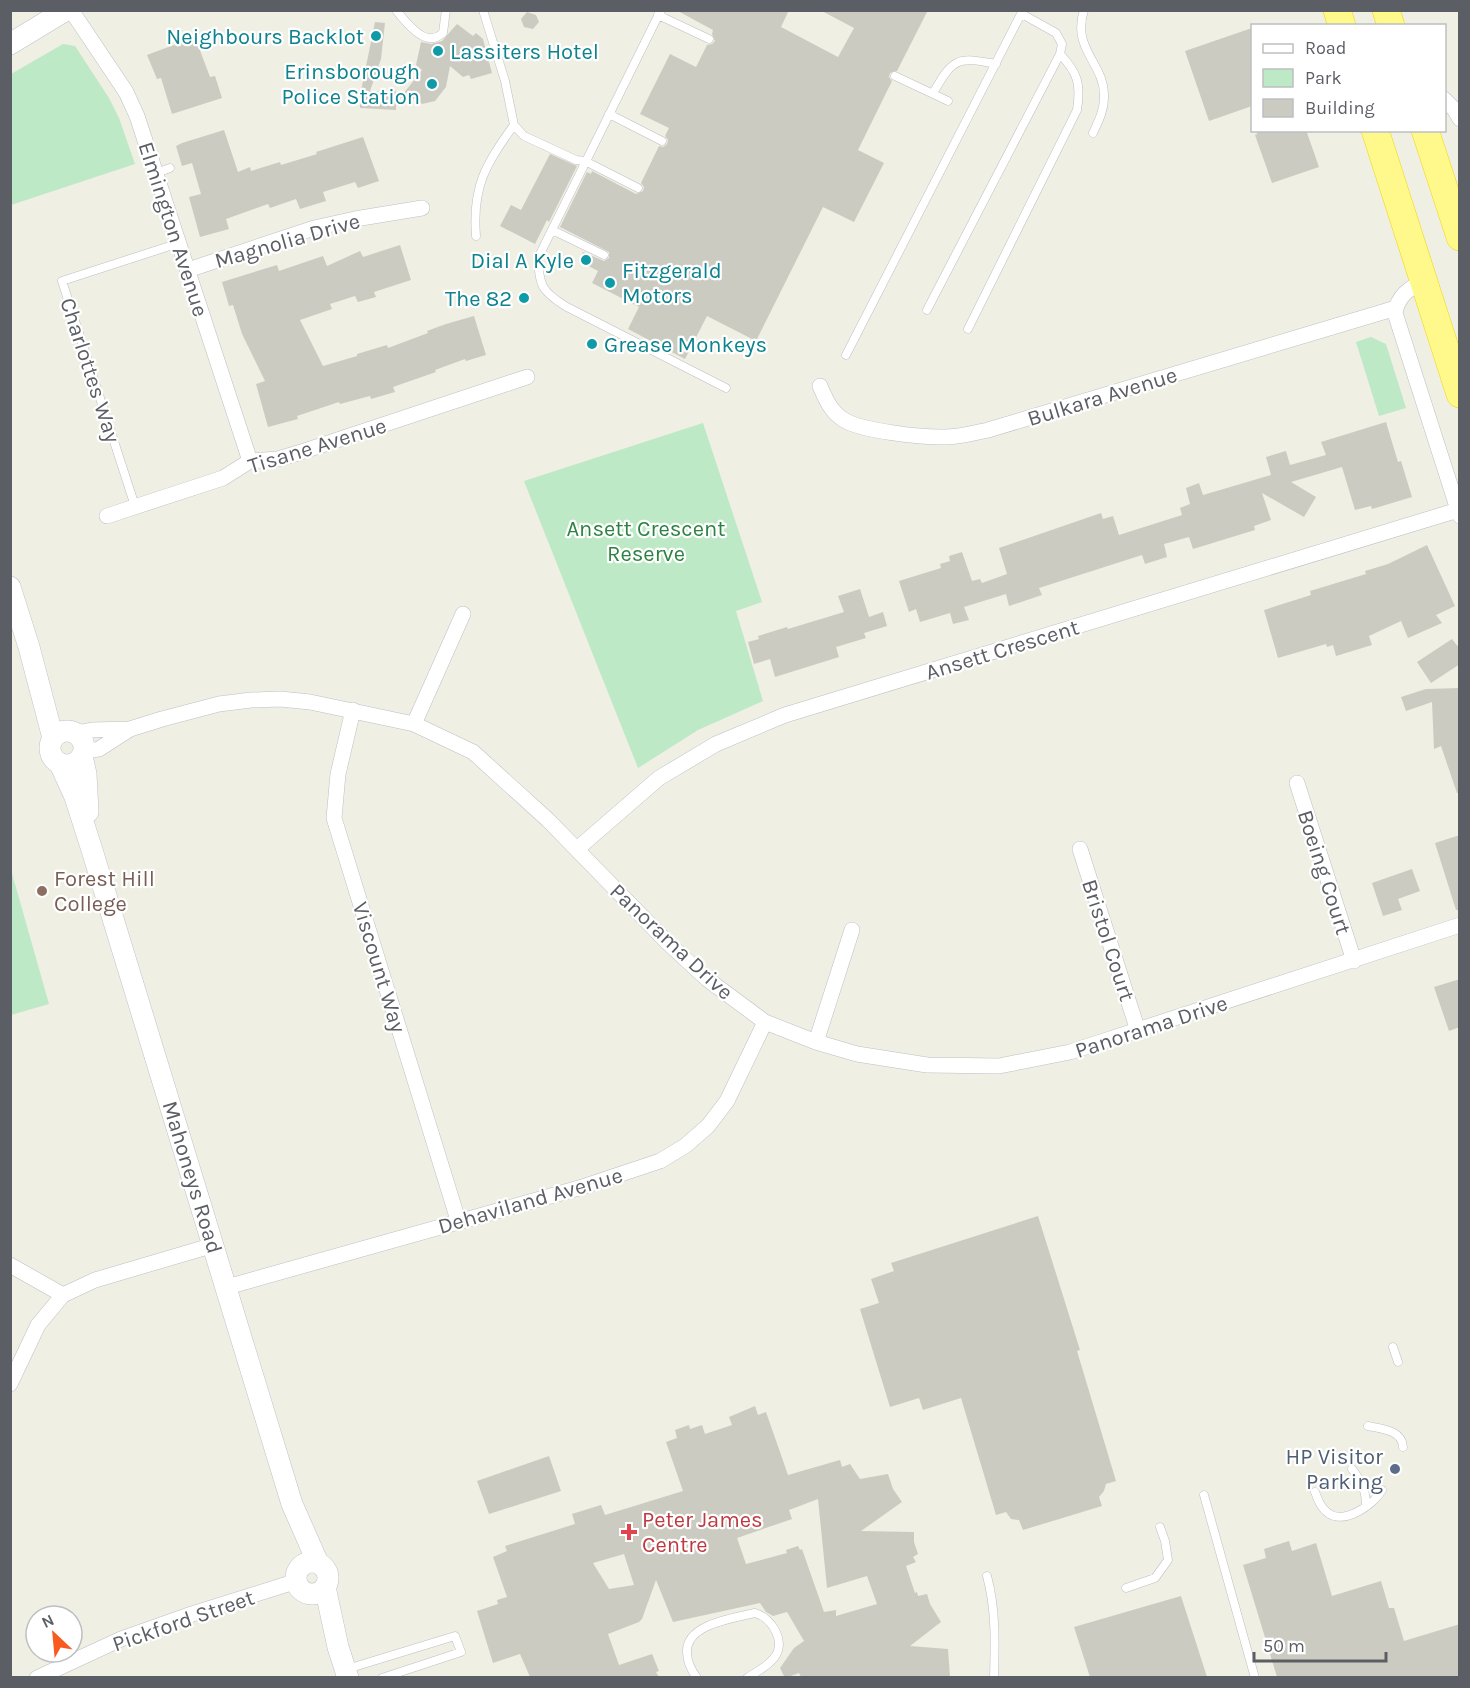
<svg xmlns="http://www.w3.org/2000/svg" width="1470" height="1688" viewBox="0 0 1470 1688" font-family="Karla,sans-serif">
  <rect width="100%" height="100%" fill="#efefe3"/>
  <!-- green -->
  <path fill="#bde9c6" d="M 63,44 L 75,46 L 109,98 L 119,118 L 135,164 L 11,205 L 11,74 Z
    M 1371,337 L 1386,344 L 1406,408 L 1379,416 L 1356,342 Z
    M 703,423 L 762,602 L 736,611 L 763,701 L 698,730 L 638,768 L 524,481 Z
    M 11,870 L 49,1004 L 11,1015 L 10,1015 Z"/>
  <!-- building -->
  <path fill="#cccbc2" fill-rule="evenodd" d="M 676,10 L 789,10 L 781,27 L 838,57 L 854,28 L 820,10 L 928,10 L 897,71 L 890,73 L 889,77 L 892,81 L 858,150 L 884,163 L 854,222 L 823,207 L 756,341 L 707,316 L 685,359 L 628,329 L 639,307 L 592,283 L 598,271 L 579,261 L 583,252 L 604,261 L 609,258 L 609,252 L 560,227 L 587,172 L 591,174 L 592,171 L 636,194 L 643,191 L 644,187 L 641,183 L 659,146 L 663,147 L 667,144 L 668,140 L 665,136 L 669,128 L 640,114 L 670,54 L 696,67 L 707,45 L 712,44 L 715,41 L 712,34 L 713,30 Z
    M 527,12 L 536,15 L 539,22 L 533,29 L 524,27 L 521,19 Z
    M 375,22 L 385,23 L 381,59 L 370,91 L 396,91 L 396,110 L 360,108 L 360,92 L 363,92 L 361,91 Z
    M 457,24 L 473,36 L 476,33 L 483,39 L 492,73 L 471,79 L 469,75 L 463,77 L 450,66 L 446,87 L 435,101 L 422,104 L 417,99 L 400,98 L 422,70 L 416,65 L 421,42 L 431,44 L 442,41 Z
    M 1252,28 L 1252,106 L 1209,121 L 1185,51 Z
    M 195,37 L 210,77 L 215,76 L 222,98 L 172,114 L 161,78 L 157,79 L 147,55 Z
    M 224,130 L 238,172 L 250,167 L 251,171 L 280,162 L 281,165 L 317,154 L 316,152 L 363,137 L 379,181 L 358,188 L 355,182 L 323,192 L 326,201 L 300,209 L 296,199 L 270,208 L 268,204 L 226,219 L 229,229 L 200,237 L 189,197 L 201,194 L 192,163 L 182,166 L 176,146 L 182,143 Z
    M 1256,130 L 1306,130 L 1319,167 L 1272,183 L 1255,135 L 1257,134 Z
    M 550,154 L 577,166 L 549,222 L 547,220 L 535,244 L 500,226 L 511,205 L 521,210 Z
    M 400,245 L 411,280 L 374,292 L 376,297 L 358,302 L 355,296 L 330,304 L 332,309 L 300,320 L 323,366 L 357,356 L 357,354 L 387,345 L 388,348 L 428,333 L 427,331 L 446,324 L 474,316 L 486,355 L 466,361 L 465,359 L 435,370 L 436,372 L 393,387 L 395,392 L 371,399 L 370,396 L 340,404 L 339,402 L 297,416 L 298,419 L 268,427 L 256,384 L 265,381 L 242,334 L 233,305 L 229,306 L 222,282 L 277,265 L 279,271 L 323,256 L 327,266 L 360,251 L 363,257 Z
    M 1386,422 L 1398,462 L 1401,461 L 1412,497 L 1372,509 L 1371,506 L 1355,510 L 1342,467 L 1291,482 L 1316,497 L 1304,517 L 1262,493 L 1271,520 L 1254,526 L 1255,530 L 1193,549 L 1189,537 L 1164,544 L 1167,557 L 1145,564 L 1142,555 L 1039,588 L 1042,595 L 1009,606 L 1006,594 L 964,607 L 969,620 L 953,624 L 950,613 L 920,622 L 916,609 L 909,612 L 899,581 L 941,568 L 940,564 L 950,561 L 949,556 L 962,552 L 972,581 L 980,579 L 982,583 L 1007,574 L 999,548 L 1101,513 L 1103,519 L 1113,516 L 1119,535 L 1182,515 L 1180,508 L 1190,504 L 1186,488 L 1199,483 L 1203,495 L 1271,475 L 1266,457 L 1286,451 L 1290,465 L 1326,455 L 1321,442 Z
    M 1427,545 L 1455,606 L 1436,615 L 1442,623 L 1408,638 L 1401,621 L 1369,636 L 1372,645 L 1336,656 L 1333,645 L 1327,647 L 1326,644 L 1278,658 L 1264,610 L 1311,595 L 1310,591 L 1366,574 L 1365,571 L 1388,564 Z
    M 860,589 L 869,617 L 883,612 L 887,626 L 864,633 L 866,638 L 836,647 L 839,657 L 775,677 L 770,659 L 754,664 L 748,642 L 759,639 L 758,636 L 787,627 L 788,629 L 844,612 L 838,596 Z
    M 1452,639 L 1460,649 L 1460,664 L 1431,683 L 1417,662 Z
    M 1460,688 L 1460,793 L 1457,793 L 1441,746 L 1434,749 L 1432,702 L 1406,711 L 1401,697 L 1426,689 Z
    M 1460,835 L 1460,910 L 1456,910 L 1435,843 Z
    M 1412,869 L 1420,891 L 1398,899 L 1402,910 L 1383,916 L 1372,883 Z
    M 1460,979 L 1460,1027 L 1449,1031 L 1434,987 Z
    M 1038,1216 L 1080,1350 L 1077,1351 L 1116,1481 L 1106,1484 L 1104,1491 L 1099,1497 L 1102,1506 L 1023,1530 L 1019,1520 L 1011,1519 L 1006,1512 L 996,1515 L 961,1398 L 923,1410 L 919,1398 L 890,1407 L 860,1309 L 879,1303 L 871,1279 L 894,1271 L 891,1263 Z
    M 755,1406 L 758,1415 L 766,1412 L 788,1475 L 840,1460 L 842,1467 L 850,1464 L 860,1479 L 888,1474 L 893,1489 L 902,1502 L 861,1531 L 914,1532 L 914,1542 L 918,1554 L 913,1557 L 916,1562 L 906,1566 L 915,1593 L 917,1592 L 918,1596 L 927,1594 L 930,1604 L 941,1622 L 910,1646 L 948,1649 L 950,1677 L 801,1677 L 799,1673 L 788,1677 L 784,1676 L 780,1668 L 794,1648 L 804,1641 L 787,1612 L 773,1616 L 766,1612 L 760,1603 L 673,1622 L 656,1580 L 642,1619 L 639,1622 L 608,1634 L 619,1665 L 652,1654 L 659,1671 L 656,1672 L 659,1677 L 530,1677 L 520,1654 L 493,1663 L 477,1611 L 498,1604 L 497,1600 L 507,1597 L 493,1557 L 507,1551 L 505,1546 L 575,1524 L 572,1514 L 601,1505 L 605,1515 L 683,1491 L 666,1442 L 677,1438 L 675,1430 L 689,1425 L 690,1429 L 702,1425 L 705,1434 L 732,1425 L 729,1417 ZM 818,1499 L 827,1588 L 867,1576 L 877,1604 L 836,1616 L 836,1610 L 824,1612 L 802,1549 L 800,1550 L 798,1546 L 786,1550 L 787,1553 L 746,1564 L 737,1538 L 792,1519 L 789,1510 ZM 624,1554 L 634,1585 L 609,1589 L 593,1563 Z
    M 549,1456 L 561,1491 L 489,1514 L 477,1481 Z
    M 1289,1541 L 1292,1551 L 1316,1543 L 1332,1596 L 1381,1581 L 1389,1608 L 1394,1608 L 1404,1641 L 1460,1624 L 1460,1677 L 1277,1677 L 1243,1565 L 1266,1558 L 1264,1549 Z
    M 1181,1596 L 1207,1677 L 1090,1677 L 1074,1627 Z"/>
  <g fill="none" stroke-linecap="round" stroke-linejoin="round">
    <!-- lane casing -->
    <g stroke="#bdbfc5" stroke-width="9">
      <path id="lane" d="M 396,10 C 403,19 418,37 429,38 C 435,39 439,36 443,33 L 446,10
        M 661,10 L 538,258 C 539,286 542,291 565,306 L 726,388
        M 1084,10 C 1071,50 1106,64 1104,98 C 1104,111 1098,122 1093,133
        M 658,15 L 709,39
        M 895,76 L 948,101
        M 933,93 C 953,59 956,56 996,64
        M 609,114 L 662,141
        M 514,125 L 524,136 L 576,160 L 585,161 L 638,188
        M 156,173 L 170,168
        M 552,230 L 604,255
        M 476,236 C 472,186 486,164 514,125 L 505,81 L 483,10
        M 927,310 L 1060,54 L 1062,44 L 1056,33 L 1022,14
        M 968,329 L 1077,110 C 1081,84 1078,73 1060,54
        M 846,355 L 1023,10
        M 135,506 L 62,281 L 179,243
        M 1393,1347 L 1398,1362
        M 1368,1426 C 1382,1429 1402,1430 1403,1447
        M 1352,1469 C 1361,1481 1366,1490 1366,1505
        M 1315,1492 C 1318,1500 1321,1508 1328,1513 C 1344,1525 1374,1505 1382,1490
        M 1204,1495 L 1255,1678
        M 987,1576 C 996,1609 995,1643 994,1678
        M 1126,1588 L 1155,1578 L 1168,1560 L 1165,1541 L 1160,1527
        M 347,1669 L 455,1636 L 461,1652 L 382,1678
        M 697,1678 C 691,1670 687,1662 687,1652 C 686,1624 734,1618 755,1613 C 772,1618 787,1642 774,1658 C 767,1667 756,1672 747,1678"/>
    </g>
    <!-- street casing -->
    <g stroke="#bdbfc5" stroke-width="16">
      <path id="street" d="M 71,10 L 126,92 L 137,116 L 250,461
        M 1444,99 L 1454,109 L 1460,119
        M 188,270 L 314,228 L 355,219 L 422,208
        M 1424,281 C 1409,288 1398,296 1395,313 L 1460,516
        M 820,386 C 826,400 831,412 844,420 C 862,431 920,437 941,437 C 957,438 973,433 988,430 L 1396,308
        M 107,516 L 223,478 L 250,461 L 278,459 L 298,453 L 527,377
        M 353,710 L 338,774 L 334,818 L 458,1220
        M 414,724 L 463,614
        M 76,733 L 92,730 L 130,729
        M 83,752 L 99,749 L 130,729 L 162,719 L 219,704 L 251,700 L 280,699 L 310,702 L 414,724 L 473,752 L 548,820 L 667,942 L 707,979 L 765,1022 L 816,1042 L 857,1054 L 927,1065 L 999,1066 L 1070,1052 L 1460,925
        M 1297,783 L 1354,961
        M 577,849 L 659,778 L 716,744 L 785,715 L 1458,510
        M 1080,849 L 1138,1031
        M 816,1042 L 852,930
        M 10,1265 L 63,1295
        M 227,1287 L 579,1188 L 660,1161 L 685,1146 L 708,1126 L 727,1101 L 765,1022
        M 10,1384 L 38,1325 L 63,1295 L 95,1280 L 214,1245
        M 37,1678 L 121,1639 L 186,1616 L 297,1581"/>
    </g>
    <!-- secondary casing -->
    <g stroke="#c0c1ca" stroke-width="22">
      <path id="secondary" d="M 10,44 L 66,10
        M 10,587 L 29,647 L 53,738
        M50 748a17 17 0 1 1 34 0a17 17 0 1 1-34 0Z
        M 82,756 L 86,774 L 88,812
        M 60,764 L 75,797 L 92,850 L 292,1504 L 318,1563
        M296 1578a16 16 0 1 1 32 0a16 16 0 1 1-32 0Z
        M 325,1587 L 338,1647 L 348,1678"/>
    </g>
    <!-- highway casing -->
    <g stroke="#f2d500" stroke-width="28">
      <path id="highway" d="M 1337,10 L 1342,26
        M 1386,10 L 1391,26
        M 1375,130 L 1460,394
        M 1425,130 L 1460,237"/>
    </g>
    <!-- lane -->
    <use href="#lane" stroke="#fff" stroke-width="8"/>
    <!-- street -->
    <use href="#street" stroke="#fff" stroke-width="15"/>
    <!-- secondary -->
    <use href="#secondary" stroke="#fff" stroke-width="21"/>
    <!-- highway -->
    <use href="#highway" stroke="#fff88a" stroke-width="27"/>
  </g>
  <!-- markers -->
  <g fill="#0f9aa8" stroke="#fff" stroke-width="2">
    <circle cx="376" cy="36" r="6"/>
    <circle cx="438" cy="51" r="6"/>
    <circle cx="432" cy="84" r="6"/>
    <circle cx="586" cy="260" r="6"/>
    <circle cx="610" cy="283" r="6"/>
    <circle cx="524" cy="298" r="6"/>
    <circle cx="592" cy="344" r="6"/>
  </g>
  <circle fill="#8d6e63" stroke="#fff" stroke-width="2" cx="42" cy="891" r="6"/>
  <circle fill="#5c6f8a" stroke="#fff" stroke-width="2" cx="1395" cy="1469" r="6"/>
  <path fill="#e0444e" stroke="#fff" stroke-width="2" d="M626 1523h6v6h6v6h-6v6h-6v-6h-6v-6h6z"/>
  <g text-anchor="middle" stroke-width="4.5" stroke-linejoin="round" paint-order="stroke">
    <!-- culture labels -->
    <g font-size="22" fill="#0d838f" stroke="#fff" text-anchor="end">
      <text x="364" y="44">Neighbours Backlot</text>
      <text x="450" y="59" text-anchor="start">Lassiters Hotel</text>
      <text x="420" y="79">Erinsborough<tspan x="420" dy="25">Police Station</tspan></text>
      <text x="574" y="268">Dial A Kyle</text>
      <text x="622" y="278" text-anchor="start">Fitzgerald<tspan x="622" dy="25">Motors</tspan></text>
      <text x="512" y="306">The 82</text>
      <text x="604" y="352" text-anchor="start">Grease Monkeys</text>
    </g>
    <!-- street labels -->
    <g font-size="22" fill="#5b5e65" stroke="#fff">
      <text transform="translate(174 229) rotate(72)" y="8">Elmington Avenue</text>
      <text transform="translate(287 240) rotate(-16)" y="8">Magnolia Drive</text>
      <text transform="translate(91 370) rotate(72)" y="8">Charlottes Way</text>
      <text transform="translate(1102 396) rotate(-17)" y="8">Bulkara Avenue</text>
      <text transform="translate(317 445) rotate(-17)" y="8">Tisane Avenue</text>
      <text transform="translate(1002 649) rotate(-17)" y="8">Ansett Crescent</text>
      <text transform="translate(1325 872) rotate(72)" y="8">Boeing Court</text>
      <text transform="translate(1109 940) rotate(72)" y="8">Bristol Court</text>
      <text transform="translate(672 941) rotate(43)" y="8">Panorama Drive</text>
      <text transform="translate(380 967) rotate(73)" y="8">Viscount Way</text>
      <text transform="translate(1151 1026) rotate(-18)" y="8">Panorama Drive</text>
      <text transform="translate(193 1177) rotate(73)" y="8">Mahoneys Road</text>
      <text transform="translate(530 1200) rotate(-16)" y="8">Dehaviland Avenue</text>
      <text transform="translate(183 1620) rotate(-19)" y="8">Pickford Street</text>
    </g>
    <!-- park labels -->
    <g font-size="22" fill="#2c8341" stroke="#fff">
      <text x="646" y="536">Ansett Crescent<tspan x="646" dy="25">Reserve</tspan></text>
    </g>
    <!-- education labels -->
    <g font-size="22" fill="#785e54" stroke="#fff" text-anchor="start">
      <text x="54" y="886">Forest Hill<tspan x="54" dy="25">College</tspan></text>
    </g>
    <!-- service labels -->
    <g font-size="22" fill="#4e5e75" stroke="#fff" text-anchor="end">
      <text x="1383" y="1464">HP Visitor<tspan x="1383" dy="25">Parking</tspan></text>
    </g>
    <!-- health labels -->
    <g font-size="22" fill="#be3a42" stroke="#fff" text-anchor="start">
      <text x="642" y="1527">Peter James<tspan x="642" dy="25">Centre</tspan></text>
    </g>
  </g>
  <!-- border -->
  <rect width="1470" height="1688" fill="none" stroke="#5b5e65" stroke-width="24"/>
  <!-- legend -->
  <rect x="1251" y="24" width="195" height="108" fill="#ffffff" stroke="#bdbfc1" stroke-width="1.5"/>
  <rect x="1263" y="44" width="30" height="9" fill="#ffffff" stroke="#bdbfc1" stroke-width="1.5"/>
  <text x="1305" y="54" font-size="18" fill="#5b5e65">Road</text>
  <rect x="1263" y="69" width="30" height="18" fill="#bde9c6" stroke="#bdbfc1" stroke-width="1.5"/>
  <text x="1305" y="84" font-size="18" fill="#5b5e65">Park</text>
  <rect x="1263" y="99" width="30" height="18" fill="#cccbc2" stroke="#bdbfc1" stroke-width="1.5"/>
  <text x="1305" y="114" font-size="18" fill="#5b5e65">Building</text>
  <!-- north arrow -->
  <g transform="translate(54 1634) rotate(334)"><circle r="28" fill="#ffffff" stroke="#bdbfc1" stroke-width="1.5"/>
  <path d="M0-4.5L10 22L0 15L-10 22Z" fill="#f95a1f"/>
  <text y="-9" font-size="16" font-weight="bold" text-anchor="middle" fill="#5b5e65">N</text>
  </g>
  <!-- scale -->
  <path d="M1254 1652v9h132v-9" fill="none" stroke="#5b5e65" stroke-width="3"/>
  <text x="1263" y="1652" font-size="18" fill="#5b5e65" stroke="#ffffff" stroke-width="4.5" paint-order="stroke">50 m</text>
</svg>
